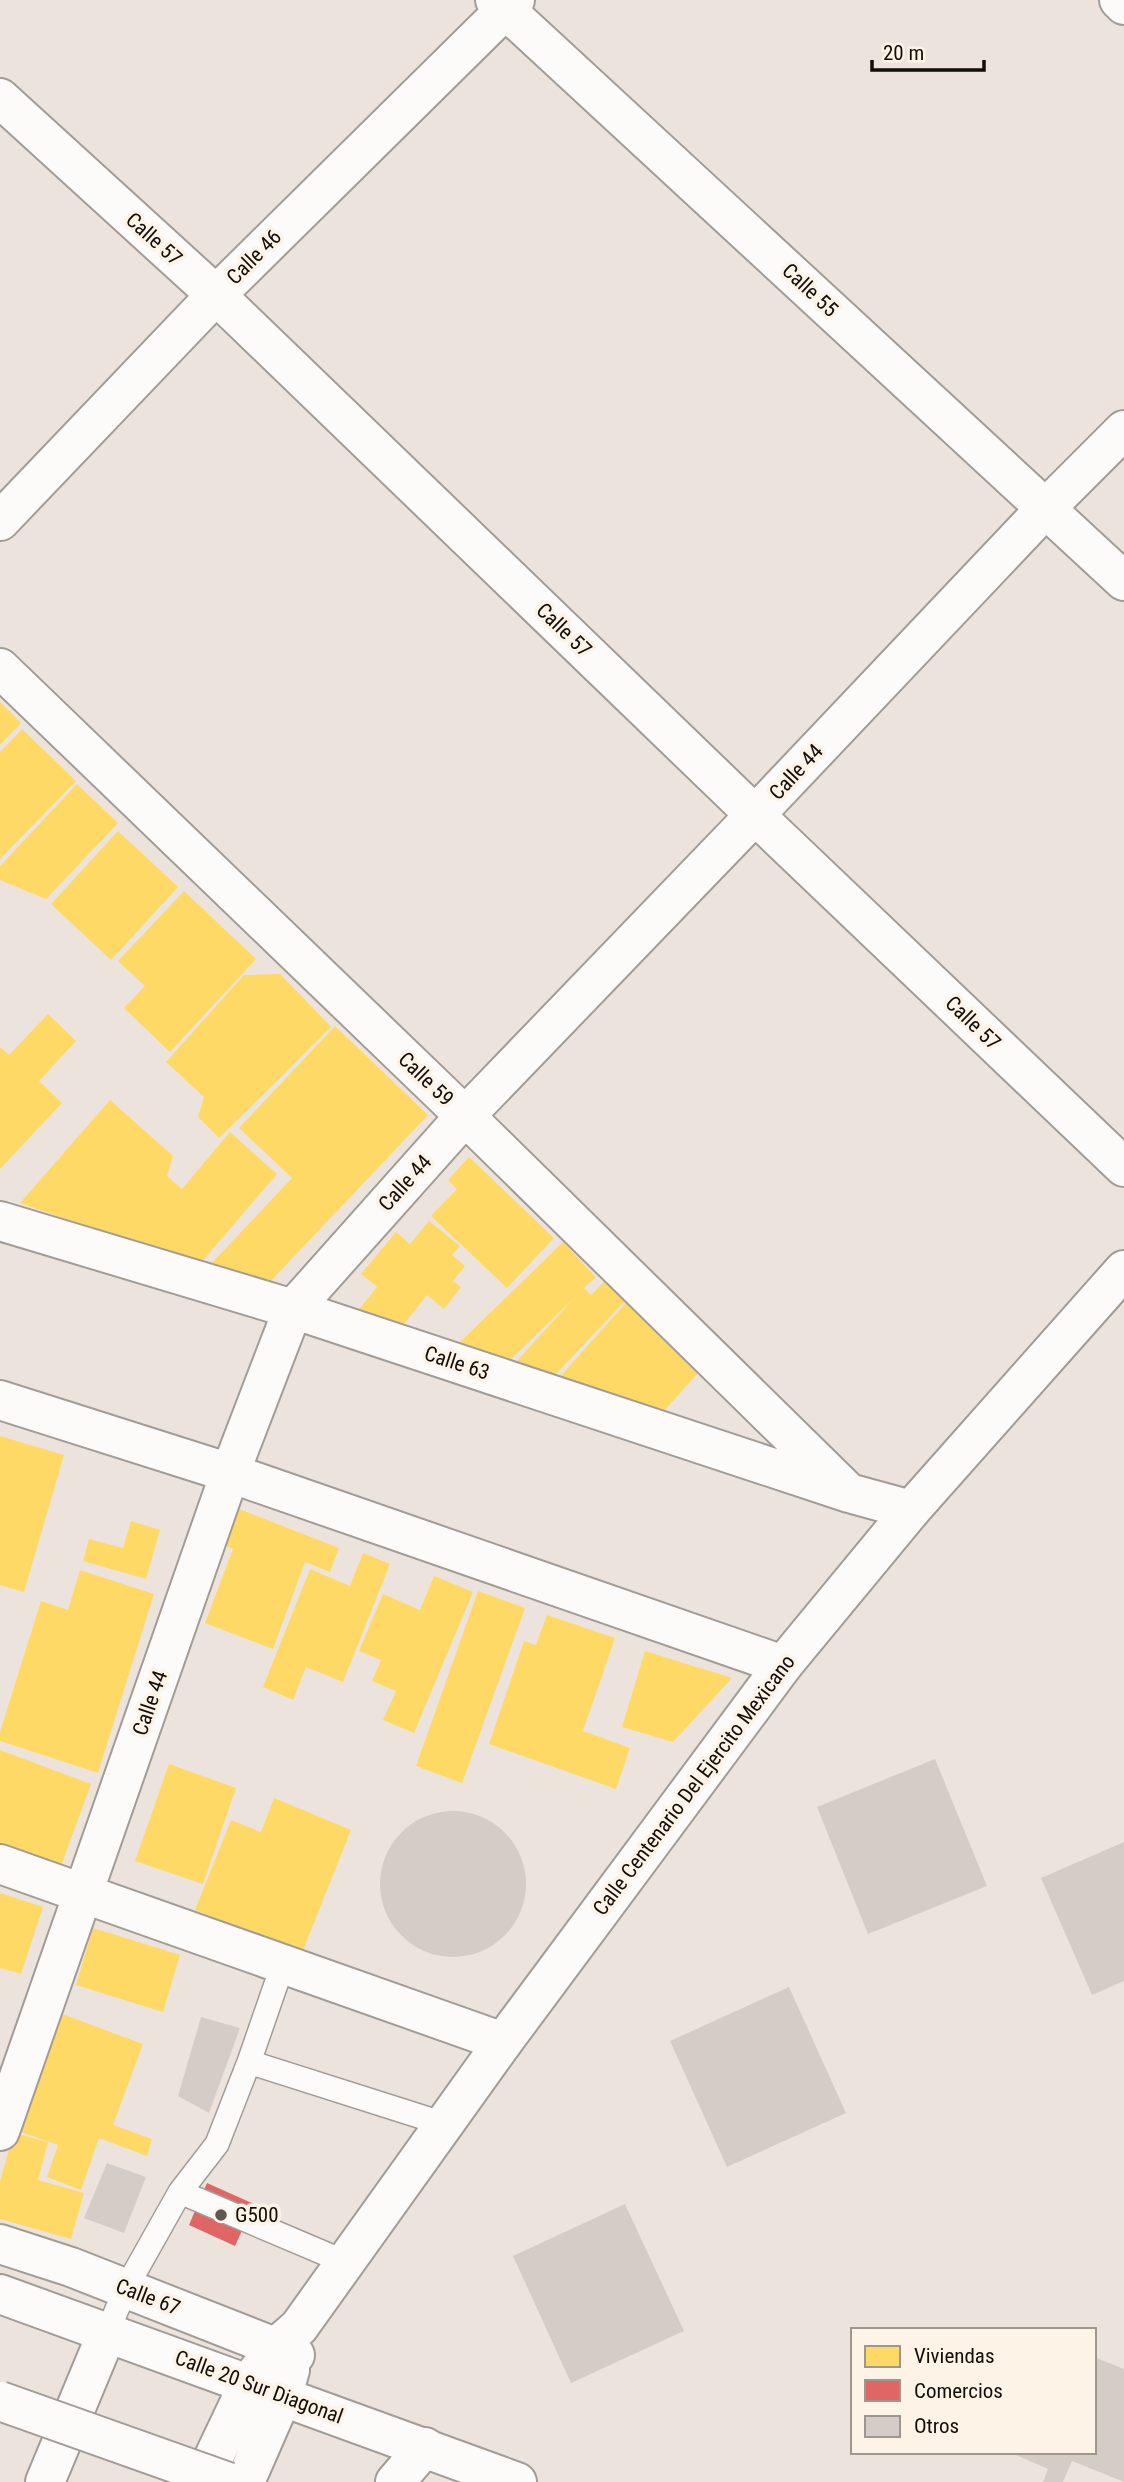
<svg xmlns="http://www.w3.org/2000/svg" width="1124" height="2482" viewBox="0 0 1124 2482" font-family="'Roboto Condensed',sans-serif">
  <rect width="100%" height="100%" fill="#ece4dc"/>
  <!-- homes -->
  <path fill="#ffd966" d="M 0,702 L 21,723 L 0,745 Z
    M 22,729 L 76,781 L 0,859 L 0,752 Z
    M 77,784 L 118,823 L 46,899 L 0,880 L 0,866 Z
    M 118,831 L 178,887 L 111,960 L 51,904 Z
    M 184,891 L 256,959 L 170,1052 L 124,1008 L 145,986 L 118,961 Z
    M 280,974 L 331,1027 L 219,1138 L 198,1117 L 204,1097 L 166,1062 L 244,975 Z
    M 48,1014 L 76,1041 L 39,1081 L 62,1103 L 0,1169 L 0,1047 L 9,1055 Z
    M 335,1026 L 428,1115 L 267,1285 L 208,1267 L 292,1178 L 239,1128 Z
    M 110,1100 L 173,1156 L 167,1176 L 182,1189 L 230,1132 L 277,1174 L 199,1265 L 20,1203 Z
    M 469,1157 L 554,1238 L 507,1288 L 431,1216 L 457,1189 L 448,1180 Z
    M 429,1221 L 460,1246 L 452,1255 L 465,1266 L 453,1281 L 461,1287 L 444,1309 L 427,1295 L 400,1329 L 356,1313 L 377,1287 L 361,1274 L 396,1232 L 410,1244 Z
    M 563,1242 L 596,1277 L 584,1288 L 591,1295 L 605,1281 L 625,1301 L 554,1376 L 517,1361 L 575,1297 L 508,1362 L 455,1347 Z
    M 631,1297 L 706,1364 L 663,1412 L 558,1379 Z
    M 0,1436 L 64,1455 L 24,1592 L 0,1585 Z
    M 234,1507 L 339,1548 L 330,1572 L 305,1562 L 273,1649 L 205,1623 L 233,1549 L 221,1544 Z
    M 131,1521 L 160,1530 L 146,1579 L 83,1561 L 89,1539 L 123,1548 Z
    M 363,1553 L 390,1564 L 343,1682 L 306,1667 L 293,1700 L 263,1687 L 310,1569 L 350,1586 Z
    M 80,1570 L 154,1594 L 98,1773 L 0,1741 L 0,1732 L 41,1601 L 68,1610 Z
    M 434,1576 L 473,1592 L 414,1733 L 383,1720 L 396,1691 L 372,1681 L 381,1660 L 359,1651 L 383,1594 L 420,1610 Z
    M 478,1591 L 525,1608 L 462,1783 L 416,1766 Z
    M 547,1615 L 615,1638 L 583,1731 L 630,1748 L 616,1789 L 489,1744 L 524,1641 L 536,1645 Z
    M 645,1651 L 732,1678 L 673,1742 L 622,1727 Z
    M 0,1750 L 91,1784 L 61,1866 L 0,1843 Z
    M 169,1764 L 236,1788 L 203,1884 L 135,1861 Z
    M 274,1798 L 351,1830 L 302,1953 L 195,1910 L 231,1820 L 261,1832 Z
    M 0,1893 L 43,1907 L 21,1974 L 0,1968 Z
    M 93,1928 L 180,1955 L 163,2012 L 76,1985 Z
    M 54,2011 L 143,2044 L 113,2125 L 152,2139 L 147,2156 L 99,2138 L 81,2190 L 47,2177 L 58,2145 L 12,2129 Z
    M 14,2133 L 48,2142 L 38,2180 L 84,2193 L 71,2239 L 0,2219 L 0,2181 Z"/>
  <!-- shops -->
  <path fill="#e06666" d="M 207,2183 L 254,2204 L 235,2246 L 189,2225 Z"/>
  <!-- building -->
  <path fill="#d4cdc7" d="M 935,1759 L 987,1886 L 868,1934 L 817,1807 Z
    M380 1884a73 73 0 1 1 146 0a73 73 0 1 1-146 0Z
    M 1124,1842 L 1124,1981 L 1092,1995 L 1041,1878 Z
    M 789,1987 L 846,2113 L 727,2167 L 670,2041 Z
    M 201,2017 L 240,2028 L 209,2113 L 178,2096 Z
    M 107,2163 L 146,2177 L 124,2233 L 84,2218 Z
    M 625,2204 L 684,2331 L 571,2383 L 513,2256 Z
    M 1094,2357 L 1124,2369 L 1124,2482 L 1072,2461 L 1063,2482 L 1043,2482 L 1048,2469 L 1009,2452 L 1094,2452 Z"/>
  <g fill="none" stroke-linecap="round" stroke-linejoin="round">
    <!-- service casing -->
    <g stroke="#a29c96" stroke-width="26">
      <path id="service" d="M 249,2062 L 444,2124
        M 180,2192 L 217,2144 L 249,2062 L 283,1964
        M 107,2333 L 126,2288 L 180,2192 L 345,2262"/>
    </g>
    <!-- minor casing -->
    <g stroke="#a29c96" stroke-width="42">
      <path id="minor" d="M 495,0 L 1124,581
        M 1119,0 L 1124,5
        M 0,98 L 216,295 L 755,815 L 1124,1167
        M 0,521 L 216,295 L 515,0
        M 0,668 L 465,1116 L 849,1493
        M 0,1221 L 293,1309 L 849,1493 L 911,1510
        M 0,1400 L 230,1473 L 783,1665
        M 0,1864 L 503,2042
        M 0,2131 L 230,1473 L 293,1309 L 465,1116 L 755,815 L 1046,508 L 1124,430
        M 0,2244 L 71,2267 L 295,2355"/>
    </g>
    <!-- tertiary casing -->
    <g stroke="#a29c96" stroke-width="42">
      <path id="tertiary" d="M 45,2482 L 107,2333
        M 395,2482 L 425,2447"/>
    </g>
    <!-- secondary casing -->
    <g stroke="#a29c96" stroke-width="42">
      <path id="secondary" d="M 0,2294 L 517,2482
        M 202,2482 L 249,2383 L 276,2347 L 299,2327 L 503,2042 L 783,1665 L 911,1510 L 1124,1270
        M 245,2482 L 283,2395 L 290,2370"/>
    </g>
    <!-- service -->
    <use href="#service" stroke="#fcfbfa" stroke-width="23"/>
    <!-- minor -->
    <use href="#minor" stroke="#fcfbfa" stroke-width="38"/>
    <!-- tertiary -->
    <use href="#tertiary" stroke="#fcfbfa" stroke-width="38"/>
    <!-- secondary -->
    <use href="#secondary" stroke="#fcfbfa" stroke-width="38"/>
    <!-- trunk-bridge casing -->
    <g stroke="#a29c96" stroke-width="42" stroke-linecap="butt">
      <path id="trunk-bridge" d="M 0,2401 L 228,2482"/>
    </g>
    <!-- trunk-bridge -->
    <use href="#trunk-bridge" stroke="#fcfbfa" stroke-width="38"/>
  </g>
  <!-- markers -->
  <circle fill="#5e5852" stroke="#fdf3e6" stroke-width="2.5" cx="221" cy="2215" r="7"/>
  <g text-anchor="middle" stroke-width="7" stroke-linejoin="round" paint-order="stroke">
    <!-- street labels -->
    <g font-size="21" fill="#110d08" stroke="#fdf3e6">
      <text transform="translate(154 239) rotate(42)" y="7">Calle 57</text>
      <text transform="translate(254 257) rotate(-45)" y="7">Calle 46</text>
      <text transform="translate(810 290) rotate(43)" y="7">Calle 55</text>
      <text transform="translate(564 630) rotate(44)" y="7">Calle 57</text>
      <text transform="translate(796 772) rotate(-47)" y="7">Calle 44</text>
      <text transform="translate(973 1023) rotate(44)" y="7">Calle 57</text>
      <text transform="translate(426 1079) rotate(44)" y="7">Calle 59</text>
      <text transform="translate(405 1183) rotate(-48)" y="7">Calle 44</text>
      <text transform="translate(457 1363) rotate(18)" y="7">Calle 63</text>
      <text transform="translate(150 1703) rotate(-71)" y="7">Calle 44</text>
      <text transform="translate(694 1785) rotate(-53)" y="7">Calle Centenario Del Ejercito Mexicano</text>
      <text transform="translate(148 2297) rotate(21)" y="7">Calle 67</text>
      <text transform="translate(259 2387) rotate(20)" y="7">Calle 20 Sur Diagonal</text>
    </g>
    <!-- poi labels -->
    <g font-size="21" fill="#110d08" stroke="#fdf3e6" text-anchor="start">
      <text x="235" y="2222">G500</text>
    </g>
  </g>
  <!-- legend -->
  <rect x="851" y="2328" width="245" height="126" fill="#fdf3e6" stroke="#9f978d" stroke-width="2"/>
  <rect x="865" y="2346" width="35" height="21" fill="#ffd966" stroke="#9f978d" stroke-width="2"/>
  <text x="914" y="2363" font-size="21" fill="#110d08">Viviendas</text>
  <rect x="865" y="2380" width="35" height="21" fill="#e06666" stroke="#9f978d" stroke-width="2"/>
  <text x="914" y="2398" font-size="21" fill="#110d08">Comercios</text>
  <rect x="865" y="2416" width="35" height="21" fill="#d4cdc7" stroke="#9f978d" stroke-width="2"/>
  <text x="914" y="2433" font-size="21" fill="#110d08">Otros</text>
  <!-- scale -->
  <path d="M872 60v10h112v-10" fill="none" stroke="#110d08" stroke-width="3.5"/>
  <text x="883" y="60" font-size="21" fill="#110d08" stroke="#fdf3e6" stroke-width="5" paint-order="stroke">20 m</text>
</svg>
